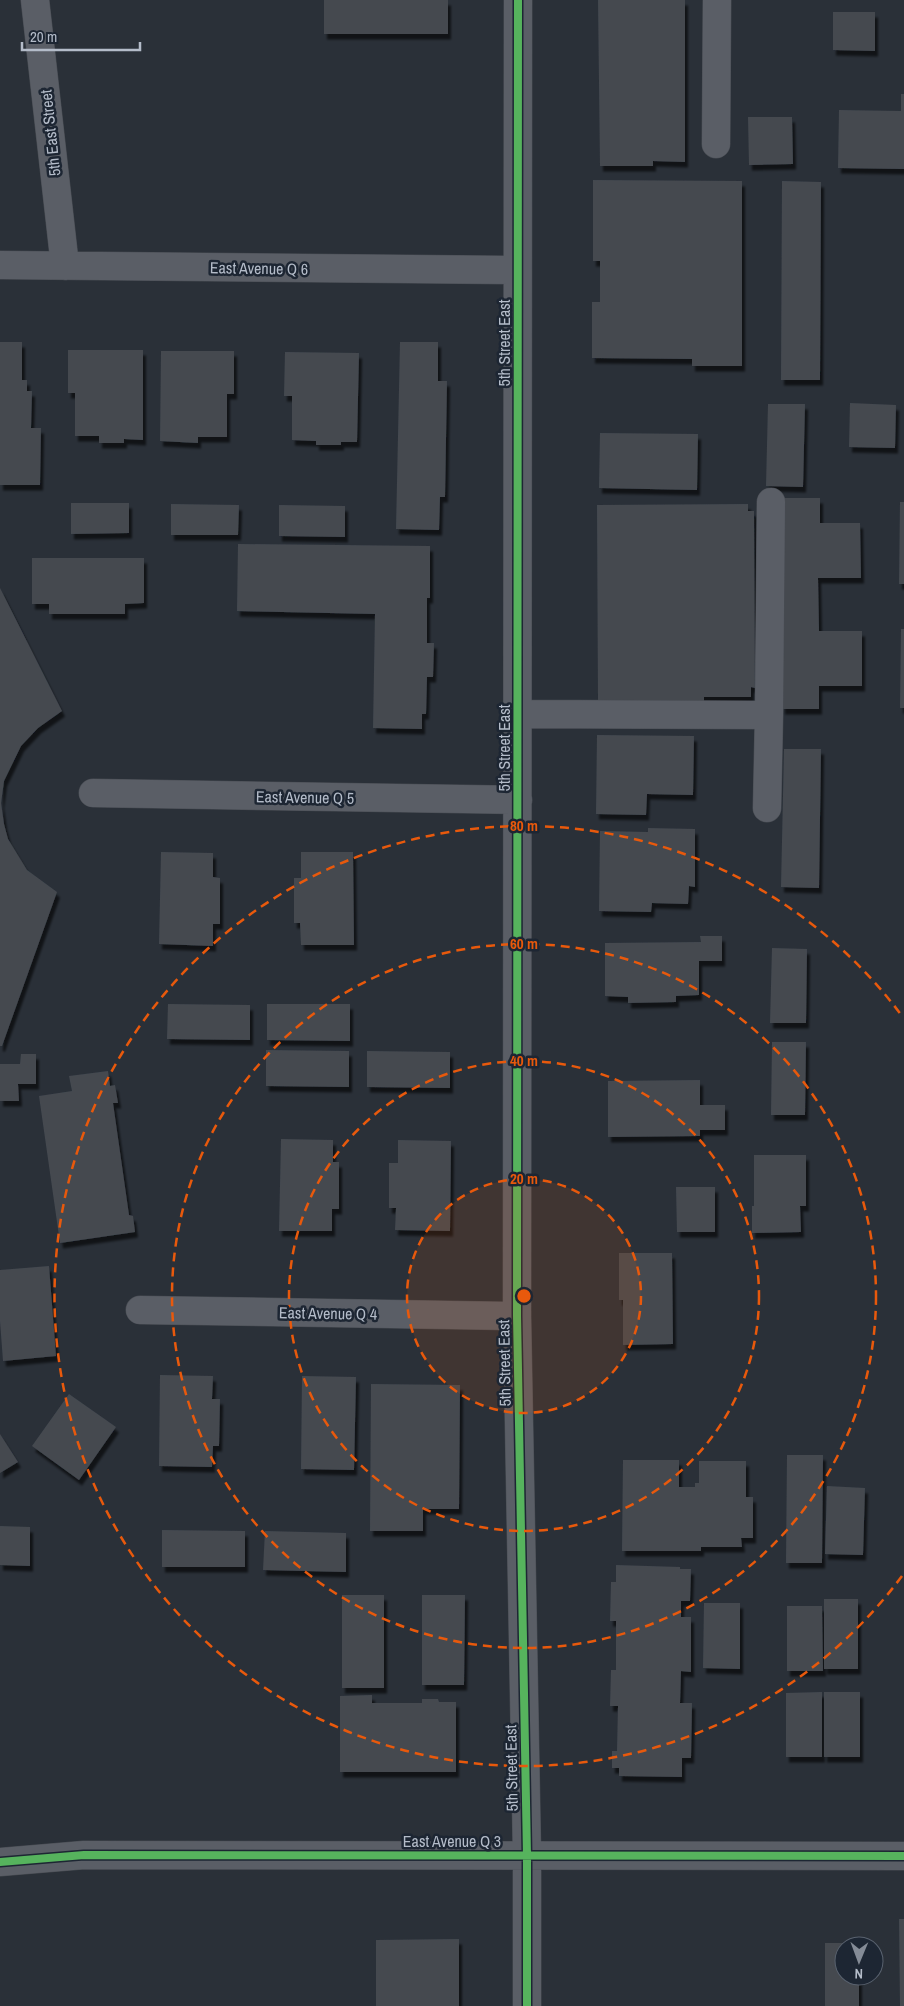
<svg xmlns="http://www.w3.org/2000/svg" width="904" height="2006" viewBox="0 0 904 2006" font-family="'Archivo Narrow',sans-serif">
  <defs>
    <filter id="shadow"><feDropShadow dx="3" dy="5.5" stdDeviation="1" flood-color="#0009"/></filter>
  </defs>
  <rect width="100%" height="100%" fill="#2a3038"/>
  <!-- building -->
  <path fill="#444950" filter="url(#shadow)" d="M 324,0 L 448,0 L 448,34 L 324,34 Z
    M 598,0 L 685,0 L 685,162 L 653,161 L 653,166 L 600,166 Z
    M 833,12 L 875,12 L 875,51 L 833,50 Z
    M 901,94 L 904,94 L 904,169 L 838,168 L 839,110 L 901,111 Z
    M 748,117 L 792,117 L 793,164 L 749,165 Z
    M 593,180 L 742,181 L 742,366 L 692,366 L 692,359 L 592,358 L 592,302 L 600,302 L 600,261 L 593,261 Z
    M 782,181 L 821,182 L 820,380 L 781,380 Z
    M 0,342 L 22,342 L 22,380 L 27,380 L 27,391 L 32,391 L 31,428 L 41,428 L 40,485 L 0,485 Z
    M 400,342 L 438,342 L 438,381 L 447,381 L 445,497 L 440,497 L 439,530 L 396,529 Z
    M 68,350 L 143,350 L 143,440 L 124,439 L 124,443 L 99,443 L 99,436 L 75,436 L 75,393 L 68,393 Z
    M 161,351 L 234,351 L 234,394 L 227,394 L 227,437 L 198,437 L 198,443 L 160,441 Z
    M 285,352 L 359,353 L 357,442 L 341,442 L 341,445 L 316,445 L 316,441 L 292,440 L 292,396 L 284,396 Z
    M 850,403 L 896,405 L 895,448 L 849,447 Z
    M 768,404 L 805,404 L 803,487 L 766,486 Z
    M 600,433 L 698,434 L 697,490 L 599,488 Z
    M 780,498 L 820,498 L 820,523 L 860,523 L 861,578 L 818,578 L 819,631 L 862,631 L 862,686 L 819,686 L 819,709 L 782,709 Z
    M 900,502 L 904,502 L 904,584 L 899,584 Z
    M 71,503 L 129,503 L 129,533 L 71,534 Z
    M 171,504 L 239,505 L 238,535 L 171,535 Z
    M 748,504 L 748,511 L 754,511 L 755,688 L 751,687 L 751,697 L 704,697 L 704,701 L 598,701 L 597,505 Z
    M 279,505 L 345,506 L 345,537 L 279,536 Z
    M 238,544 L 430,546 L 430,598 L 427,598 L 427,643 L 434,643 L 433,677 L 427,677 L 426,714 L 422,714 L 422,729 L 373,728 L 375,614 L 237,611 Z
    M 32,558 L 144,558 L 144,603 L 125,604 L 125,614 L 49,614 L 49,604 L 32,604 Z
    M 0,588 L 62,711 L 38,728 L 21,746 L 4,781 L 1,803 L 4,824 L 8,839 L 27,870 L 57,892 L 2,1046 L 0,1046 Z
    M 901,629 L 904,629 L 904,708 L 900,708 Z
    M 597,735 L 694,736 L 693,795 L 647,794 L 646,815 L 596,814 Z
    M 784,749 L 821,749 L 819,888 L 781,887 Z
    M 648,828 L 695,829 L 695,887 L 689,886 L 688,904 L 652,903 L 651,912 L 599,911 L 600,831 L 648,832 Z
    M 161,852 L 213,853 L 213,877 L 220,878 L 220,924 L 213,924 L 213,946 L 159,944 Z
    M 301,852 L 353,852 L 354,945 L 301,945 L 300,923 L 294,923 L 294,878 L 301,878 Z
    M 700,936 L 722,936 L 722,961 L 699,961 L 699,995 L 676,996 L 676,1002 L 628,1003 L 628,997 L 605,996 L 605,943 L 701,942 Z
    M 772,948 L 807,949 L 806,1023 L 770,1023 Z
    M 168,1004 L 250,1005 L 250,1040 L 167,1039 Z
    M 267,1004 L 350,1004 L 350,1041 L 267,1040 Z
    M 772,1042 L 806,1042 L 805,1115 L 771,1115 Z
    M 266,1050 L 349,1051 L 349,1087 L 266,1086 Z
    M 367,1051 L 450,1052 L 450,1088 L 367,1087 Z
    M 21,1054 L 36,1054 L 36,1084 L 18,1084 L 19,1101 L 0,1101 L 0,1064 L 20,1064 Z
    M 108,1071 L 110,1086 L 115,1085 L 118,1103 L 113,1103 L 129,1215 L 133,1216 L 135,1232 L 60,1243 L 39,1096 L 72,1091 L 69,1076 Z
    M 700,1080 L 700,1105 L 725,1105 L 725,1130 L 700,1130 L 700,1136 L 608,1137 L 608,1081 Z
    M 281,1139 L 333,1140 L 333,1162 L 339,1162 L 339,1209 L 332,1209 L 332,1231 L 279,1231 Z
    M 398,1140 L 451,1141 L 450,1231 L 395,1230 L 396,1208 L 389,1208 L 389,1163 L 398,1163 Z
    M 754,1155 L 806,1155 L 806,1206 L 800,1206 L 801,1232 L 752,1233 L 752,1206 L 754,1206 Z
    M 676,1187 L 715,1187 L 715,1232 L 677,1232 Z
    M 619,1253 L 672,1253 L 673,1344 L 623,1345 L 623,1300 L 619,1300 Z
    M 49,1266 L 56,1356 L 3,1361 L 0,1321 L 0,1270 Z
    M 160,1375 L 213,1376 L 212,1399 L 220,1399 L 219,1446 L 213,1446 L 212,1467 L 159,1466 Z
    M 302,1376 L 356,1377 L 354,1470 L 301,1469 Z
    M 371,1384 L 460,1385 L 459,1509 L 423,1509 L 423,1531 L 370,1531 Z
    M 69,1394 L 116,1427 L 79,1480 L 32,1446 Z
    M 0,1434 L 18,1462 L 0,1473 Z
    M 787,1455 L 823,1455 L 822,1563 L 786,1563 Z
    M 623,1460 L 679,1460 L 679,1487 L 695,1487 L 695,1483 L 699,1483 L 699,1461 L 746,1461 L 746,1497 L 753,1497 L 753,1538 L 741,1538 L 742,1547 L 701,1547 L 701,1551 L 622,1551 Z
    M 827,1486 L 865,1488 L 863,1555 L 825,1554 Z
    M 0,1526 L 30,1527 L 30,1566 L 0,1565 Z
    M 162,1530 L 245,1531 L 245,1567 L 162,1567 Z
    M 265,1531 L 346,1533 L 346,1572 L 263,1570 Z
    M 616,1565 L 680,1567 L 680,1569 L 691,1569 L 690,1601 L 681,1601 L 681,1617 L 691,1617 L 691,1672 L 681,1671 L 680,1703 L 692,1703 L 691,1758 L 682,1758 L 682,1777 L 619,1776 L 619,1768 L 612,1768 L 612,1751 L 617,1751 L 618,1706 L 610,1706 L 611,1670 L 616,1670 L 616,1621 L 610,1621 L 611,1582 L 616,1582 Z
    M 342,1595 L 384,1595 L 384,1688 L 342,1688 Z
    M 422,1595 L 465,1595 L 464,1685 L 422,1685 Z
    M 824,1599 L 858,1599 L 858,1669 L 824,1669 Z
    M 704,1603 L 740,1603 L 740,1669 L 703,1668 Z
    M 787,1606 L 822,1606 L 823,1671 L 787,1671 Z
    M 822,1692 L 822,1757 L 786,1757 L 786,1693 Z
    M 824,1692 L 860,1692 L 860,1757 L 824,1757 Z
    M 372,1695 L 372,1703 L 422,1703 L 422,1699 L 438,1699 L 439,1702 L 456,1702 L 456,1772 L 340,1772 L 340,1696 Z
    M 899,1919 L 904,1919 L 904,2006 L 900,2006 Z
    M 459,1939 L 459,2006 L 376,2006 L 376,1940 Z
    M 825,1943 L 859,1943 L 859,1946 L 844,1946 L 844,1976 L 859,1976 L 859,2006 L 825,2006 Z"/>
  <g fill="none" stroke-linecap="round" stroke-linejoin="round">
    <!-- minor casing -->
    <g stroke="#484c53" stroke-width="29">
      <path id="minor" d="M 35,0 L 65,266
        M 518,0 L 517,1316 L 527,1855 L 527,2006
        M 716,144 L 717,0
        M 0,265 L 517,270
        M 518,714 L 769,715 L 771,502
        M 93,793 L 518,800
        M 767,808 L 769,715
        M 140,1310 L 517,1316
        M 0,1862 L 84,1855 L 904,1856"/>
    </g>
    <!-- minor -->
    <use href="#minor" stroke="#5a5e66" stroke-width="28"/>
    <!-- cycleway casing -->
    <g stroke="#1d2633" stroke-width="11">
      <path id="cycleway" d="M 518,0 L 517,1316 L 527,1855 L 527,2006
        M 0,1862 L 84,1855 L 904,1856"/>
    </g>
    <!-- cycleway -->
    <use href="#cycleway" stroke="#56b35d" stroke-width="8"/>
  </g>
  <!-- distance rings -->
  <circle cx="524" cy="1296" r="117" fill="#e8590c" fill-opacity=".12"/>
  <g fill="none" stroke="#e8590c" stroke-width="2.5" stroke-dasharray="9 6">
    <circle cx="524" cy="1296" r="117"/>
    <circle cx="524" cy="1296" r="235"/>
    <circle cx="524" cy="1296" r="352"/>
    <path d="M902 1576A470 470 0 1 1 902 1016"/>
  </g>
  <g text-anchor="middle" stroke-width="5" stroke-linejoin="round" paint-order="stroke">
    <!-- street labels -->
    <g font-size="16" fill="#b4bcc9" stroke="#1d2633">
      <text transform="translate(50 133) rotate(-96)" y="6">5th East Street</text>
      <text transform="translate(259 268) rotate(1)" y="6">East Avenue Q 6</text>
      <text transform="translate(504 343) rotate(-90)" y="6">5th Street East</text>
      <text transform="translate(504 748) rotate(-90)" y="6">5th Street East</text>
      <text transform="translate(305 797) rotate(1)" y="6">East Avenue Q 5</text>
      <text transform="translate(328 1313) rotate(1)" y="6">East Avenue Q 4</text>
      <text transform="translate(504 1363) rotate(-91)" y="6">5th Street East</text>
      <text transform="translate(511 1768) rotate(-91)" y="6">5th Street East</text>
      <text x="452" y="1847">East Avenue Q 3</text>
    </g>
  </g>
  <circle cx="524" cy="1296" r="8" fill="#e8590c" stroke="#1d2633" stroke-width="2.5"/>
  <g font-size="15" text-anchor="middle" font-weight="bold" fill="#e8590c" stroke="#1d2633" stroke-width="5" stroke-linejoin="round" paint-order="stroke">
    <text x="524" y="831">80 m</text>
    <text x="524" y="949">60 m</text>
    <text x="524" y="1066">40 m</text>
    <text x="524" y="1184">20 m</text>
  </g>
  <!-- north arrow -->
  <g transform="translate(859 1961) rotate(181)"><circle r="24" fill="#1d2633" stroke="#59626f"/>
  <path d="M0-4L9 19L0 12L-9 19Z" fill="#848b96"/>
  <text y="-8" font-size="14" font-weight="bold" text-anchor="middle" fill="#b4bcc9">N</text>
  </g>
  <!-- scale -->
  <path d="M22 42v8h118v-8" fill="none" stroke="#b4bcc9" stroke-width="2.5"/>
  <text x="30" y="42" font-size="15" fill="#b4bcc9" stroke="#1d2633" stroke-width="4" paint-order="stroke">20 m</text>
</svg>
